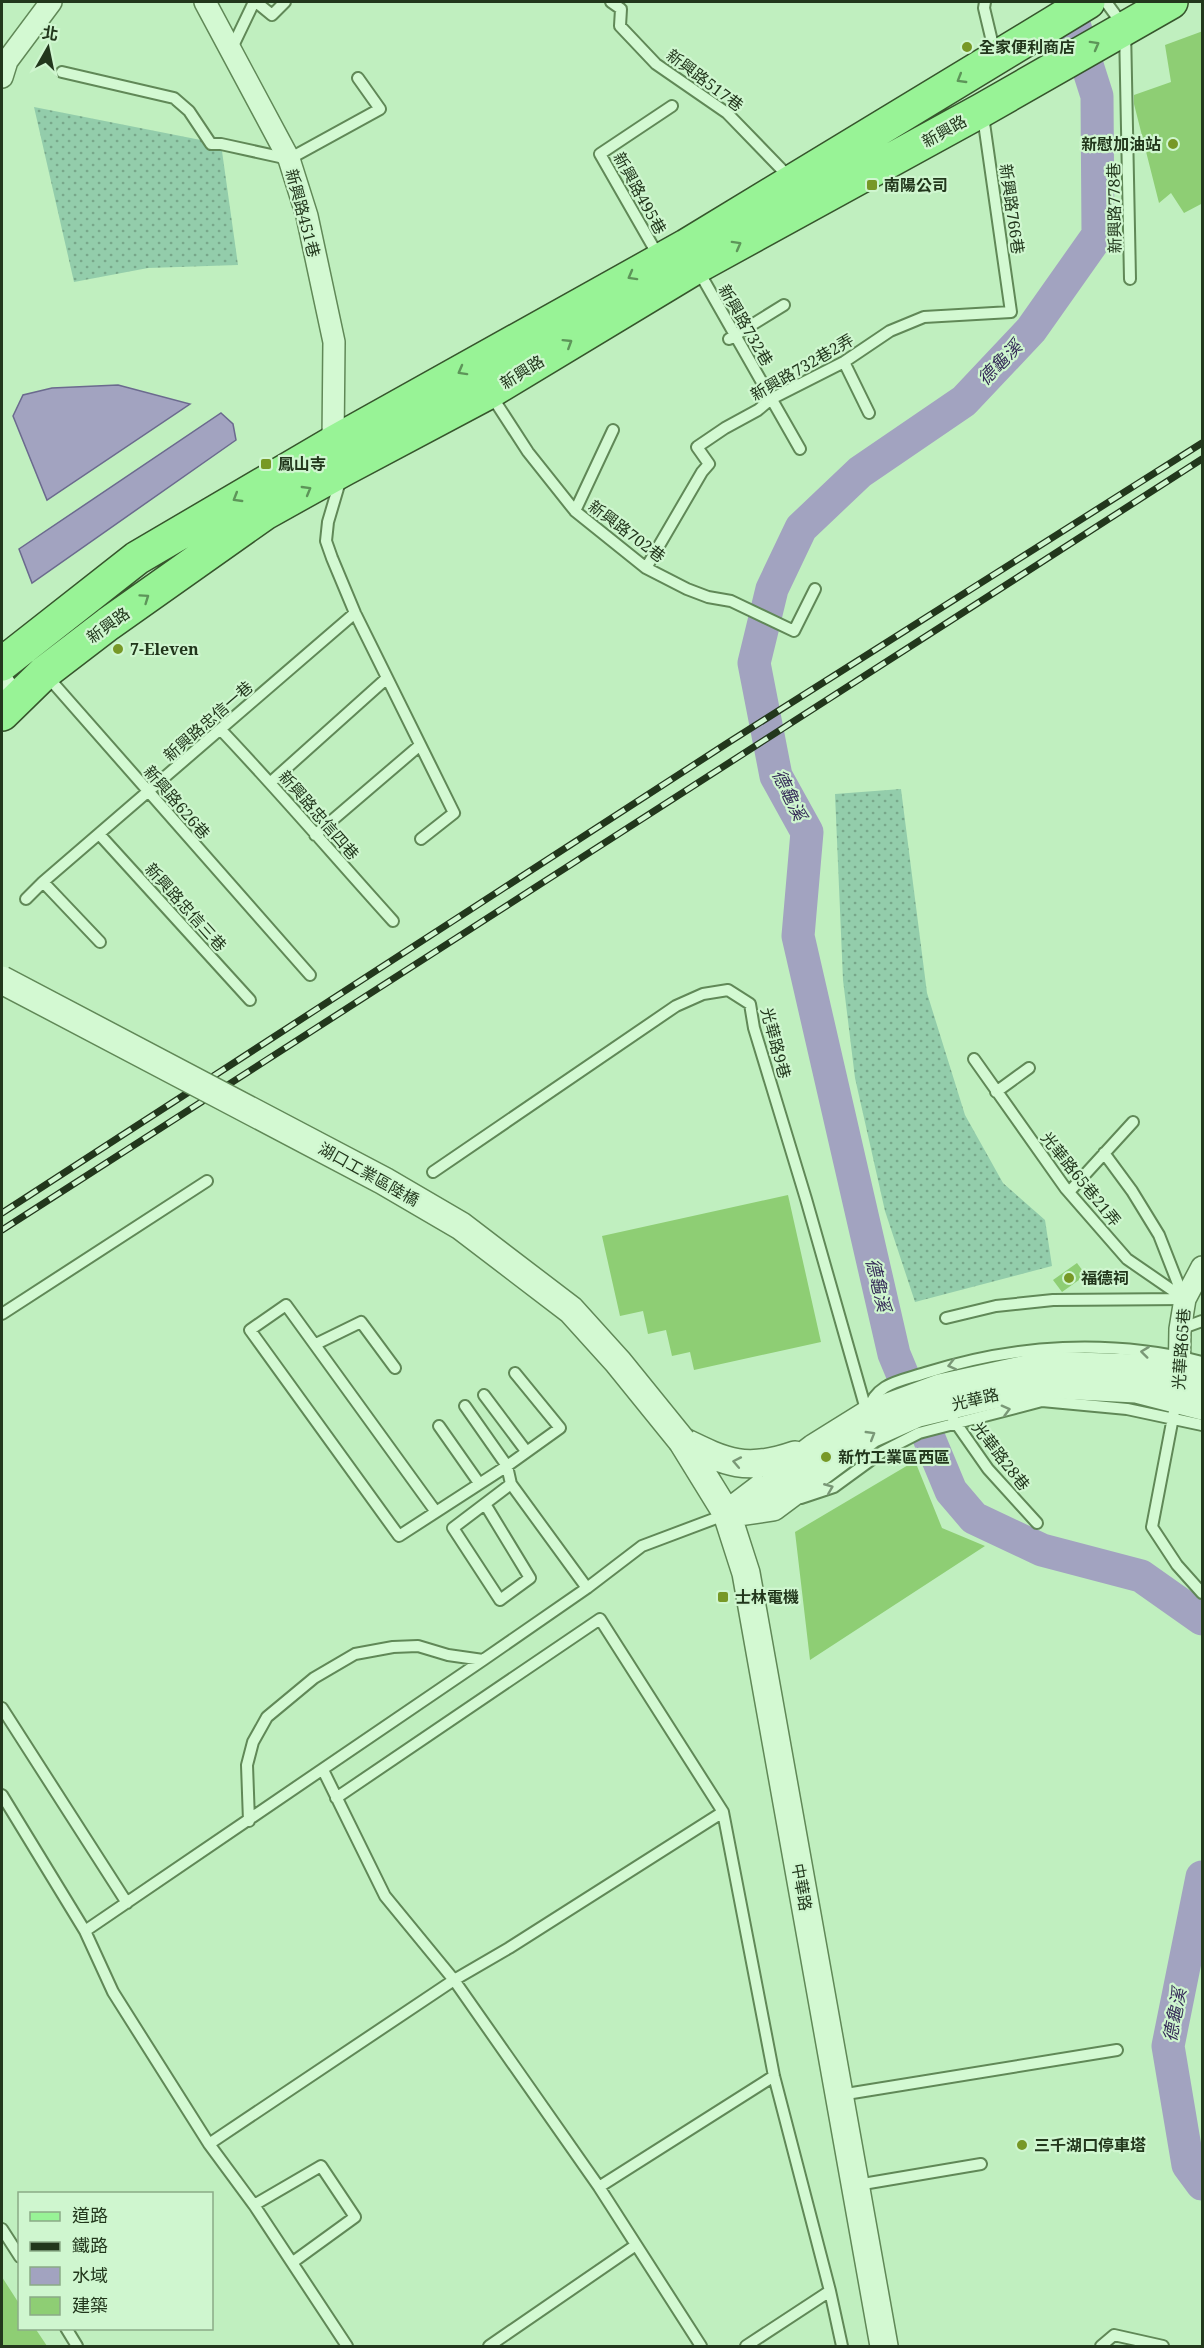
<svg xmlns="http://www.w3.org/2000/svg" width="1204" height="2348" viewBox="0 0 1204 2348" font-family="'Noto Serif','Noto Sans TC',serif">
  <defs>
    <pattern id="grass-dots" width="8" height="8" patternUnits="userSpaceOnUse" patternTransform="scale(1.5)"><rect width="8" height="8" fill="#93cdab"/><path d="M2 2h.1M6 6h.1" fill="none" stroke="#78a78a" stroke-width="1.8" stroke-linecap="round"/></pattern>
  </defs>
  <rect width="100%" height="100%" fill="#c0efbf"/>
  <!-- grass -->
  <path fill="url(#grass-dots)" d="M 34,107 L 221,144 L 238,265 L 148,268 L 74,282 Z
    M 901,789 L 927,993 L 965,1115 L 1003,1183 L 1045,1220 L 1052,1266 L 915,1302 L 885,1211 L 855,1078 L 843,980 L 835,794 Z"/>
  <!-- water -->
  <path fill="#a2a3c0" stroke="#6b6a8e" stroke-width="1.5" d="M 118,385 L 190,404 L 47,500 L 13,416 L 23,395 L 52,388 Z
    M 221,413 L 233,424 L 236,440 L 32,583 L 19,549 Z"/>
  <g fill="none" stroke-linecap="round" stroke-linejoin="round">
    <!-- river -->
    <path stroke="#a2a3c0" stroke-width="33" d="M 1067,2 L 1097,96 L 1098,235 L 1031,330 L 964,401 L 860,472 L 801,528 L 772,589 L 754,663 L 776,776 L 807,832 L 798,936 L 894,1354 L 951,1491 L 974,1518 L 1042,1550 L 1141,1576 L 1202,1619
      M 1202,1877 L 1168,2046 L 1188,2165 L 1202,2184"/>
  </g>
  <!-- building -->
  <path fill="#8ece74" d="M 1203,31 L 1203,203 L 1184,213 L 1171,193 L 1159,203 L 1134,104 L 1134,95 L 1171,82 L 1165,45 Z
    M 788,1195 L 821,1342 L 694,1370 L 690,1352 L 672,1356 L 666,1330 L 648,1334 L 643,1311 L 620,1316 L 602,1236 Z
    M 1077,1263 L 1086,1275 L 1062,1292 L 1053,1280 Z
    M 915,1461 L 942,1528 L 985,1546 L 810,1660 L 795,1532 Z
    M 2,2277 L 20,2305 L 20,2328 L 35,2328 L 47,2346 L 2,2346 Z"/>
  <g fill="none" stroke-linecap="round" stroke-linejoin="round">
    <!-- service casing -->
    <g stroke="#608857" stroke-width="14">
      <path id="service" d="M 256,2 L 272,15 L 285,2
        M 611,2 L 621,9 L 620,26 L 656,64 L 727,113 L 790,178
        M 985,2 L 984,8 L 995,54
        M 1106,2 L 1125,28 L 1130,279
        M 231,50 L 254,2
        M 62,72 L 174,98 L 189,111 L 211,144 L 221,144 L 289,159 L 380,109 L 358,78
        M 659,257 L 600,154 L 672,106
        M 698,270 L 800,449
        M 729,339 L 784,305
        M 844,362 L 869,413
        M 491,395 L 528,452 L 575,511 L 646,568 L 687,589 L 708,597 L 731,601 L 794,631 L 815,589
        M 341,478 L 328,522 L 326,541 L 332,558 L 355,613 L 454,813 L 421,839
        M 575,511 L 613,430
        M 646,568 L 702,472 L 709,464 L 697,447 L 725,428 L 758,410 L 771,399 L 844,362 L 890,331 L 924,317 L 1011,312 L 983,116
        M 47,676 L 310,975
        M 221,730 C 280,792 336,858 393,921
        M 271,782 L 387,678
        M 99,834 L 250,1000
        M 315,835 L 419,746
        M 43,882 L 100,942
        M 26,899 L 43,882 L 355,613
        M 974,1059 L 1066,1189 L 1127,1259 L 1185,1299
        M 996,1092 L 1029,1068
        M 1104,1153 L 1132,1191 L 1159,1235 L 1184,1299
        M 433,1172 L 676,1006 L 703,994 L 728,990 L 750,1004 L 754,1028 L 806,1199 L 867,1413
        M 1069,1192 L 1133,1122
        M 2,1314 L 207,1181
        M 946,1318 L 996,1306 L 1053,1300 L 1184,1299
        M 1180,1329 L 1202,1321
        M 316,1344 L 361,1322 L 395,1368
        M 484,1395 L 526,1451
        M 465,1406 L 507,1466 L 511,1484 L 587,1588
        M 868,1411 C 875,1383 901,1381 925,1373 C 1015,1344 1111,1339 1202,1362
        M 1174,1412 L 1152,1527 L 1177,1565 L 1202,1593
        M 953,1419 L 988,1469 L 1037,1523
        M 439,1426 L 479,1483
        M 801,1498 L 834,1487 L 882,1452 L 919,1433 L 1042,1401 L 1127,1409 L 1202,1425
        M 485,1504 L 530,1578 L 500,1600 L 453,1528 L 511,1484
        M 436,1512 L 286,1305 L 250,1330 L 399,1536 L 507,1466 L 560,1428 L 515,1373
        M 2,1708 L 127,1903
        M 323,1770 L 385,1896 L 454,1980 L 599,2187 L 701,2346
        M 2,1795 L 85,1931 L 483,1660 L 587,1588 L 642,1546 L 727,1514
        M 336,1798 L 600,1619 L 723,1812 L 774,2076 L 830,2291 L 746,2346
        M 249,1821 L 247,1765 L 253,1742 L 267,1717 L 314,1678 L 355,1654 L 393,1647 L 418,1646 L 448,1655 L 483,1660
        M 85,1931 L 113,1992 L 209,2144 L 254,2205 L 347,2346
        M 840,2095 L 1117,2050
        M 209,2144 L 454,1980 L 509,1948 L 723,1812
        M 857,2185 L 981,2164
        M 599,2187 L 774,2076
        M 254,2205 L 321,2166 L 355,2217 L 293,2262
        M 2,2229 L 20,2257
        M 830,2291 L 842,2346
        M 66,2328 L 77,2346
        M 489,2346 L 636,2245
        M 1101,2346 L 1114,2335 L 1163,2346"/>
    </g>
    <!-- minor casing -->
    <g stroke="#608857" stroke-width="24">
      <path id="minor" d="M 205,2 L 289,159 L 307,216 L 334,342 L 333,443
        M 2,77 L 7,61 L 51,2
        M 2,680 L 16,700
        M 1179,1388 L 1180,1329 L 1185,1299 L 1202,1267"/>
    </g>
    <!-- tertiary casing -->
    <g stroke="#608857" stroke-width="30">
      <path id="tertiary" d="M 682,1441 L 727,1514 L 746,1573 L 884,2346
        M 682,1441 C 727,1463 746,1472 795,1455
        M 732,1513 L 773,1507 L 871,1434 L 918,1413 L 1039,1384 L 1136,1389 L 1202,1406
        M 727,1514 L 814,1448 L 867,1415 L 940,1388 L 1045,1365 L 1137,1368 L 1180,1372 L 1202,1381"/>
    </g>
    <!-- primary casing -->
    <g stroke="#36552c" stroke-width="36">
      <path id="primary" d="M 2,664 L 137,558 L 333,443 L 686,246 L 1088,2
        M 2,714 L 44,673 L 108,624 L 265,513 L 344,469 L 489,392 L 696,267 L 982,110 L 1171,2"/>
    </g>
    <!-- service -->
    <use href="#service" stroke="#d3f9d2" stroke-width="10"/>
    <!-- minor -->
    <use href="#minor" stroke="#d3f9d2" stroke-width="21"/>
    <!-- tertiary -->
    <use href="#tertiary" stroke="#d3f9d2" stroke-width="27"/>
    <!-- primary -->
    <use href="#primary" stroke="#98f396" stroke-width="33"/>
    <!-- rail casing -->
    <g stroke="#22371c" stroke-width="7">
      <path id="rail" d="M 2,1213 L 726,744 L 1202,443
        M 2,1230 L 1202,459"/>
    </g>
    <!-- rail -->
    <use href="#rail" stroke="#cff6cf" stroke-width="4.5" stroke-dasharray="14" stroke-linecap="butt"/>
    <!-- tertiary-bridge casing -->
    <g stroke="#608857" stroke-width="30" stroke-linecap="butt">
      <path id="tertiary-bridge" d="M 2,980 L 384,1181 L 461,1226 L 571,1310 L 618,1362 L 682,1441"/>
    </g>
    <!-- tertiary-bridge -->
    <use href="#tertiary-bridge" stroke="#d3f9d2" stroke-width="27"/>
  </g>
  <!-- one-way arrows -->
  <defs><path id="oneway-chevron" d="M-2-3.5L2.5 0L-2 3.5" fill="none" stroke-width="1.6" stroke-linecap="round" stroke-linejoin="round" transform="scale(1.5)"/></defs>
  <g stroke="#5d9559">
    <use href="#oneway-chevron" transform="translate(1095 45) rotate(-29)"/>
    <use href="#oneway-chevron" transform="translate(961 79) rotate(149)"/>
    <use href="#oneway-chevron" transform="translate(737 245) rotate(-29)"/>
    <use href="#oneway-chevron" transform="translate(632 276) rotate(151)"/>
    <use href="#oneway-chevron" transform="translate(568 343) rotate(-32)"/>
    <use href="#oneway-chevron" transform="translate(462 371) rotate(151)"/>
    <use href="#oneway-chevron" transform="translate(307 490) rotate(-30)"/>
    <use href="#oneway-chevron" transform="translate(237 498) rotate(149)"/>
    <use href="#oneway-chevron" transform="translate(145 598) rotate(-35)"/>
  </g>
  <g stroke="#7a9877">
    <use href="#oneway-chevron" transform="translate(1145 1352) rotate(-173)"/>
    <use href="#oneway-chevron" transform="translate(952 1365) rotate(166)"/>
    <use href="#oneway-chevron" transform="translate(1006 1410) rotate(-15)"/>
    <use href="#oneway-chevron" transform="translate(871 1435) rotate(-31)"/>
    <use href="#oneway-chevron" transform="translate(737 1462) rotate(-169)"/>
    <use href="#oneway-chevron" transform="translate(829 1488) rotate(-22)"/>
  </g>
  <!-- markers -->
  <g fill="#779826" stroke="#cff6cf" stroke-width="2">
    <circle cx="967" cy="47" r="6"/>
    <circle cx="1173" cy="144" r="6"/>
    <rect x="866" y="179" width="12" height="12" rx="3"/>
    <rect x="260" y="458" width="12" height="12" rx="3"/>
    <circle cx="118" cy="649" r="6"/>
    <circle cx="1069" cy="1278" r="6"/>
    <circle cx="826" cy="1457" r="6"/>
    <rect x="717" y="1591" width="12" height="12" rx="3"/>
    <circle cx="1022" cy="2145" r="6"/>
  </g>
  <g text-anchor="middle" stroke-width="4.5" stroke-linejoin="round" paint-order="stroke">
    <!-- poi labels -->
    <g font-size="16" font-weight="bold" fill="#22371c" stroke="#cff6cf" text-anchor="start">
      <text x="979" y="53">全家便利商店</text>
      <text x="1161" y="150" text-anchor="end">新慰加油站</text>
      <text x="884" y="191">南陽公司</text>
      <text x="278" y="470">鳳山寺</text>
      <text x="130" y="655">7-Eleven</text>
      <text x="1081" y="1284">福德祠</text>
      <text x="838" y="1463">新竹工業區西區</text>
      <text x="735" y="1603">士林電機</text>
      <text x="1034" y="2151">三千湖口停車塔</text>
    </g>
    <!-- street labels -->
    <g font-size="16" fill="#22371c" stroke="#cff6cf">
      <text transform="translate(705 80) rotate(37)" y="6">新興路517巷</text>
      <text transform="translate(944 131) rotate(-29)" y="6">新興路</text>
      <text transform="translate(640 193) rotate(61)" y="6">新興路495巷</text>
      <text transform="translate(1114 208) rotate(-91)" y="6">新興路778巷</text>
      <text transform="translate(1012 209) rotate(82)" y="6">新興路766巷</text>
      <text transform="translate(303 213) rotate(75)" y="6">新興路451巷</text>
      <text transform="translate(746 325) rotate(60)" y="6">新興路732巷</text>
      <text transform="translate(802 367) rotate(-30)" y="6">新興路732巷2弄</text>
      <text transform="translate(522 372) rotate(-32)" y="6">新興路</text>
      <text transform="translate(627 531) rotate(37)" y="6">新興路702巷</text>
      <text transform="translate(108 625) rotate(-36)" y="6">新興路</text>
      <text transform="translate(208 721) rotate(-41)" y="6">新興路忠信一巷</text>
      <text transform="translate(177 802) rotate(49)" y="6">新興路626巷</text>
      <text transform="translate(319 815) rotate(49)" y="6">新興路忠信四巷</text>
      <text transform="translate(186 907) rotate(48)" y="6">新興路忠信三巷</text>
      <text transform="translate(776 1043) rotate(75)" y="6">光華路9巷</text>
      <text transform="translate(369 1174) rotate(29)" y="6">湖口工業區陸橋</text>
      <text transform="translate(1081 1179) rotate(51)" y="6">光華路65巷21弄</text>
      <text transform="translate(1181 1349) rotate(-86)" y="6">光華路65巷</text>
      <text transform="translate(975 1399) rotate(-13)" y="6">光華路</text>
      <text transform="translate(1001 1456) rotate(52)" y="6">光華路28巷</text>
      <text transform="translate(802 1887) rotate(80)" y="6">中華路</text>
    </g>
    <!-- water labels -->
    <g font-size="18" font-style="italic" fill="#352b57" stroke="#cff6cf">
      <text transform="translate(1000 363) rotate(-46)" y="6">德龜溪</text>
      <text transform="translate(789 795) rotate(64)" y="6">德龜溪</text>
      <text transform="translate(878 1285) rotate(77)" y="6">德龜溪</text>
      <text transform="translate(1175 2015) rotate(-79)" y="6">德龜溪</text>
    </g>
  </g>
  <!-- border -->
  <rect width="1204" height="2348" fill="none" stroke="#22371c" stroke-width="6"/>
  <!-- legend -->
  <rect x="18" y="2192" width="195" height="138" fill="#cff6cf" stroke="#8aaa87" stroke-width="1.5"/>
  <rect x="30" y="2212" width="30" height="9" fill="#98f396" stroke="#8aaa87" stroke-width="1.5"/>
  <text x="72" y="2222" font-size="18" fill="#22371c">道路</text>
  <rect x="30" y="2242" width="30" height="9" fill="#22371c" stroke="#8aaa87" stroke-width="1.5"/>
  <text x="72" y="2252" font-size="18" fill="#22371c">鐵路</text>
  <rect x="30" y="2267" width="30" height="18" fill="#a2a3c0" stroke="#8aaa87" stroke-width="1.5"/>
  <text x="72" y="2282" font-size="18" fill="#22371c">水域</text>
  <rect x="30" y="2297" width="30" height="18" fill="#8ece74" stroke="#8aaa87" stroke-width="1.5"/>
  <text x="72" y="2312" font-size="18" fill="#22371c">建築</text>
  <!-- north arrow -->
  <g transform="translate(48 48) rotate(9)" stroke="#cff6cf" stroke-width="4.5" paint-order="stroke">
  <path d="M0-4.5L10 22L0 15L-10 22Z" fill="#22371c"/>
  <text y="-9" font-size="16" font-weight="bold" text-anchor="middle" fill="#22371c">北</text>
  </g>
</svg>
